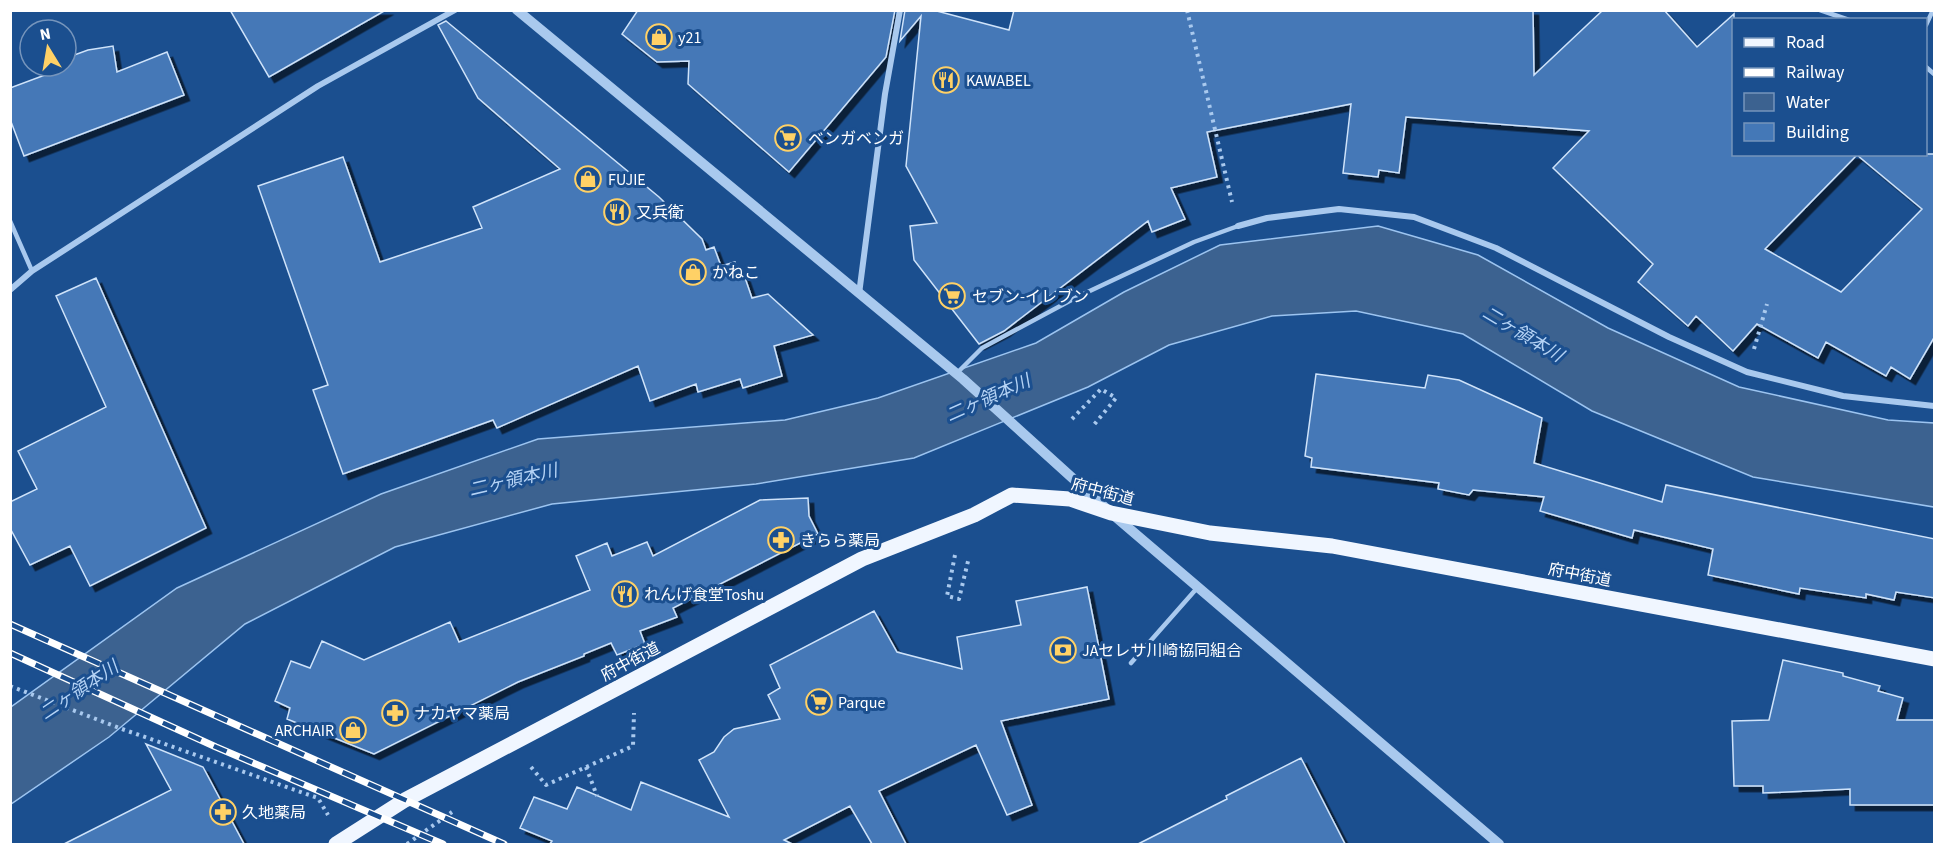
<svg xmlns="http://www.w3.org/2000/svg" width="1945" height="855" viewBox="0 0 1945 855" font-family="'Source Sans 3','Noto Sans JP',sans-serif">
  <defs>
    <filter id="shadow"><feDropShadow dx="5.5" dy="5.5" stdDeviation="0" flood-color="#0009"/></filter>
  </defs>
  <rect width="100%" height="100%" fill="#1b4f8f"/>
  <!-- water -->
  <path fill="#3c6290" stroke="#9cc4f0" stroke-width="1.5" d="M 1378,226 L 1478,255 L 1608,328 L 1739,387 L 1888,420 L 1934,423 L 1934,507 L 1753,477 L 1592,411 L 1463,334 L 1356,311 L 1272,316 L 1169,345 L 1088,387 L 914,458 L 756,484 L 552,504 L 395,547 L 245,624 L 109,737 L 11,804 L 11,707 L 177,588 L 381,494 L 538,439 L 785,420 L 878,398 L 1036,343 L 1124,292 L 1220,245 Z"/>
  <!-- building -->
  <path fill="#4478b7" stroke="#cfe3fa" stroke-width="1.5" fill-rule="evenodd" filter="url(#shadow)" d="M 230,10 L 386,10 L 269,77 Z
    M 638,10 L 895,10 L 886,57 L 789,172 L 688,84 L 689,61 L 657,62 L 622,34 Z
    M 905,10 L 933,10 L 1009,30 L 1014,10 L 1533,10 L 1534,75 L 1602,11 L 1664,10 L 1697,47 L 1734,14 L 1734,154 L 1935,154 L 1935,336 L 1910,379 L 1891,367 L 1886,376 L 1826,342 L 1818,358 L 1757,324 L 1733,351 L 1696,316 L 1688,326 L 1638,282 L 1653,264 L 1553,168 L 1589,131 L 1406,117 L 1399,173 L 1379,170 L 1378,177 L 1343,173 L 1351,104 L 1207,132 L 1217,177 L 1171,188 L 1185,219 L 1152,232 L 1148,221 L 1004,331 L 979,344 L 914,260 L 910,226 L 937,223 L 906,166 L 921,16 L 900,41 ZM 1857,155 L 1922,209 L 1841,292 L 1765,249 Z
    M 446,21 L 659,197 L 702,239 L 706,250 L 714,247 L 721,266 L 735,262 L 738,271 L 742,269 L 752,298 L 768,294 L 813,335 L 774,346 L 782,376 L 743,388 L 740,379 L 698,392 L 696,384 L 650,401 L 638,366 L 497,428 L 493,420 L 343,474 L 313,390 L 328,385 L 258,186 L 343,157 L 380,262 L 482,228 L 473,207 L 560,169 L 478,98 L 438,25 Z
    M 113,46 L 117,72 L 167,52 L 184,95 L 24,156 L 10,119 L 10,88 L 45,75 L 43,67 L 66,66 L 66,58 L 88,50 Z
    M 96,278 L 206,528 L 90,586 L 70,546 L 30,565 L 10,528 L 10,502 L 37,489 L 18,451 L 106,407 L 56,296 Z
    M 1316,374 L 1425,388 L 1428,375 L 1459,380 L 1542,418 L 1534,463 L 1662,502 L 1666,485 L 1935,539 L 1935,598 L 1896,592 L 1894,600 L 1866,594 L 1866,598 L 1800,588 L 1799,594 L 1708,575 L 1713,549 L 1634,530 L 1632,538 L 1540,511 L 1544,497 L 1473,490 L 1469,495 L 1438,489 L 1439,483 L 1311,467 L 1312,458 L 1305,456 Z
    M 808,498 L 809,516 L 818,534 L 673,608 L 677,617 L 640,631 L 645,644 L 617,655 L 611,643 L 584,654 L 584,656 L 518,682 L 374,754 L 287,719 L 290,708 L 275,701 L 291,661 L 310,668 L 322,641 L 364,660 L 450,622 L 459,642 L 590,590 L 576,556 L 607,543 L 612,556 L 647,542 L 653,556 L 760,500 Z
    M 1087,587 L 1109,699 L 1001,721 L 1032,805 L 1007,815 L 976,745 L 879,791 L 906,844 L 872,844 L 850,806 L 784,840 L 792,844 L 550,844 L 552,841 L 520,828 L 534,797 L 567,809 L 577,787 L 631,810 L 641,782 L 729,817 L 699,760 L 714,752 L 724,737 L 734,729 L 780,719 L 768,695 L 780,688 L 770,665 L 874,611 L 897,652 L 962,669 L 957,637 L 1021,625 L 1016,601 Z
    M 1783,660 L 1843,673 L 1843,676 L 1880,686 L 1878,691 L 1903,698 L 1897,720 L 1935,720 L 1935,805 L 1850,805 L 1850,789 L 1763,793 L 1763,786 L 1734,786 L 1732,721 L 1769,720 Z
    M 146,744 L 203,767 L 244,844 L 64,844 L 171,790 Z
    M 1301,758 L 1345,844 L 1138,844 L 1227,799 L 1226,796 Z"/>
  <g fill="none" stroke-linecap="round" stroke-linejoin="round">
    <!-- path -->
    <path stroke="#a9c9ee" stroke-width="4" stroke-dasharray="3 4.5" stroke-linecap="butt" d="M 1187,10 L 1232,202
      M 1754,349 L 1767,304
      M 1072,419 L 1101,389 L 1116,398 L 1093,426
      M 955,555 L 947,596 L 959,599 L 969,557
      M 10,686 L 122,729 L 318,798 L 328,815
      M 531,767 L 546,785 L 633,746 L 634,713
      M 586,767 L 597,796
      M 407,844 L 452,812"/>
    <!-- service -->
    <path stroke="#a9c9ee" stroke-width="4.5" d="M 1820,10 L 1849,20
      M 1926,25 L 1933,10
      M 1926,67 L 1934,74
      M 10,221 L 32,271
      M 956,374 L 982,348 L 1077,297 L 1194,242 L 1238,226
      M 1131,663 L 1198,587"/>
    <!-- minor -->
    <path stroke="#a9c9ee" stroke-width="6" d="M 1238,226 L 1267,218 L 1339,209 L 1414,217 L 1496,248 L 1669,337 L 1747,372 L 1843,396 L 1934,406
      M 10,290 L 32,271 L 318,86 L 455,10
      M 859,294 L 885,94 L 900,10"/>
    <!-- tertiary -->
    <path stroke="#a9c9ee" stroke-width="10" d="M 517,10 L 963,379 L 1111,513 L 1499,844"/>
    <!-- primary -->
    <path stroke="#f0f6ff" stroke-width="15" d="M 336,844 L 405,800 L 862,559 L 974,515 L 1012,495 L 1070,499 L 1111,513 L 1210,533 L 1332,546 L 1934,659"/>
    <!-- rail casing -->
    <g stroke="#fff" stroke-width="7">
      <path id="rail" d="M 10,624 L 504,844
        M 10,653 L 216,747 L 443,844"/>
    </g>
    <!-- rail -->
    <use href="#rail" stroke="#1b4f8f" stroke-width="4.5" stroke-dasharray="14" stroke-linecap="butt"/>
  </g>
  <!-- icons -->
  <defs>
    <g id="shop-ring" transform="scale(1.35)"><circle r="9.5" fill="#1b4f8f" stroke="#ffd166" stroke-width="1.5"/><path d="M-5-2.5h2.3a2.7 3.5 0 0 1 5.4 0H5L5.5 6h-11ZM-1.5-2.5h3a1.5 2.3 0 0 0-3 0Z" fill="#ffd166"/></g>
    <g id="restaurant-ring" transform="scale(1.35)"><circle r="9.5" fill="#1b4f8f" stroke="#ffd166" stroke-width="1.5"/><path d="M-5-6h1v4h1v-4h1v4h1v-4h1v5L-1.5 .5V6h-2V.5L-5-1ZM5-6V6H3V1.5H1.5Q1.5-4 5-6Z" fill="#ffd166"/></g>
    <g id="supermarket-ring" transform="scale(1.35)"><circle r="9.5" fill="#1b4f8f" stroke="#ffd166" stroke-width="1.5"/><path d="M-6-5.5h2.5l.6 2H6L4.5 2H-2.5L-4.4-4H-6ZM-1.5 3.2a1.3 1.3 0 1 0 .1 0ZM3 3.2a1.3 1.3 0 1 0 .1 0Z" fill="#ffd166"/></g>
    <g id="pharmacy-ring" transform="scale(1.35)"><circle r="9.5" fill="#1b4f8f" stroke="#ffd166" stroke-width="1.5"/><path d="M-2-6h4v4h4v4h-4v4h-4v-4h-4v-4h4Z" fill="#ffd166"/></g>
    <g id="bank-ring" transform="scale(1.35)"><circle r="9.5" fill="#1b4f8f" stroke="#ffd166" stroke-width="1.5"/><path d="M-6-4H6V4H-6ZM0-2.3a2.3 2.3 0 1 0 0 4.6a2.3 2.3 0 1 0 0-4.6Z" fill="#ffd166"/></g>
  </defs>
  <g fill-rule="evenodd">
    <use href="#shop-ring" x="659" y="37"/>
    <use href="#restaurant-ring" x="946" y="80"/>
    <use href="#supermarket-ring" x="788" y="138"/>
    <use href="#shop-ring" x="588" y="179"/>
    <use href="#restaurant-ring" x="617" y="212"/>
    <use href="#shop-ring" x="693" y="272"/>
    <use href="#supermarket-ring" x="952" y="296"/>
    <use href="#pharmacy-ring" x="781" y="540"/>
    <use href="#restaurant-ring" x="625" y="594"/>
    <use href="#bank-ring" x="1063" y="650"/>
    <use href="#supermarket-ring" x="819" y="702"/>
    <use href="#pharmacy-ring" x="395" y="713"/>
    <use href="#shop-ring" x="353" y="730"/>
    <use href="#pharmacy-ring" x="223" y="812"/>
  </g>
  <g text-anchor="middle" stroke-width="6" stroke-linejoin="round" paint-order="stroke">
    <!-- poi labels -->
    <g font-size="16" fill="#fff" stroke="#1b4f8f" text-anchor="start">
      <text x="678" y="43">y21</text>
      <text x="966" y="86">KAWABEL</text>
      <text x="808" y="144">ベンガベンガ</text>
      <text x="608" y="185">FUJIE</text>
      <text x="636" y="218">又兵衛</text>
      <text x="712" y="278">かねこ</text>
      <text x="972" y="302">セブン-イレブン</text>
      <text x="800" y="546">きらら薬局</text>
      <text x="644" y="600">れんげ食堂Toshu</text>
      <text x="1082" y="656">JAセレサ川崎協同組合</text>
      <text x="838" y="708">Parque</text>
      <text x="414" y="719">ナカヤマ薬局</text>
      <text x="334" y="736" text-anchor="end">ARCHAIR</text>
      <text x="242" y="818">久地薬局</text>
    </g>
    <!-- street labels -->
    <g font-size="16" fill="#fff" stroke="#1b4f8f">
      <text transform="translate(1103 491) rotate(15)" y="6">府中街道</text>
      <text transform="translate(1580 574) rotate(11)" y="6">府中街道</text>
      <text transform="translate(630 661) rotate(-28)" y="6">府中街道</text>
    </g>
    <!-- water labels -->
    <g font-size="18" font-style="italic" fill="#b5d3f5" stroke="#1b4f8f">
      <text transform="translate(1523 334) rotate(31)" y="6">二ヶ領本川</text>
      <text transform="translate(988 398) rotate(-24)" y="6">二ヶ領本川</text>
      <text transform="translate(513 480) rotate(-13)" y="6">二ヶ領本川</text>
      <text transform="translate(79 690) rotate(-34)" y="6">二ヶ領本川</text>
    </g>
  </g>
  <!-- border -->
  <rect width="1945" height="855" fill="none" stroke="#ffffff" stroke-width="24"/>
  <!-- legend -->
  <rect x="1732" y="18" width="195" height="138" fill="#1b4f8f" stroke="#7695bc" stroke-width="1.5"/>
  <rect x="1744" y="38" width="30" height="9" fill="#f0f6ff" stroke="#7695bc" stroke-width="1.5"/>
  <text x="1786" y="48" font-size="18" fill="#ffffff">Road</text>
  <rect x="1744" y="68" width="30" height="9" fill="#ffffff" stroke="#7695bc" stroke-width="1.5"/>
  <text x="1786" y="78" font-size="18" fill="#ffffff">Railway</text>
  <rect x="1744" y="93" width="30" height="18" fill="#3c6290" stroke="#7695bc" stroke-width="1.5"/>
  <text x="1786" y="108" font-size="18" fill="#ffffff">Water</text>
  <rect x="1744" y="123" width="30" height="18" fill="#4478b7" stroke="#7695bc" stroke-width="1.5"/>
  <text x="1786" y="138" font-size="18" fill="#ffffff">Building</text>
  <!-- north arrow -->
  <g transform="translate(48 48) rotate(349)"><circle r="28" fill="#1b4f8f" stroke="#7695bc" stroke-width="1.5"/>
  <path d="M0-4.5L10 22L0 15L-10 22Z" fill="#ffd166"/>
  <text y="-9" font-size="16" font-weight="bold" text-anchor="middle" fill="#ffffff">N</text>
  </g>
</svg>
